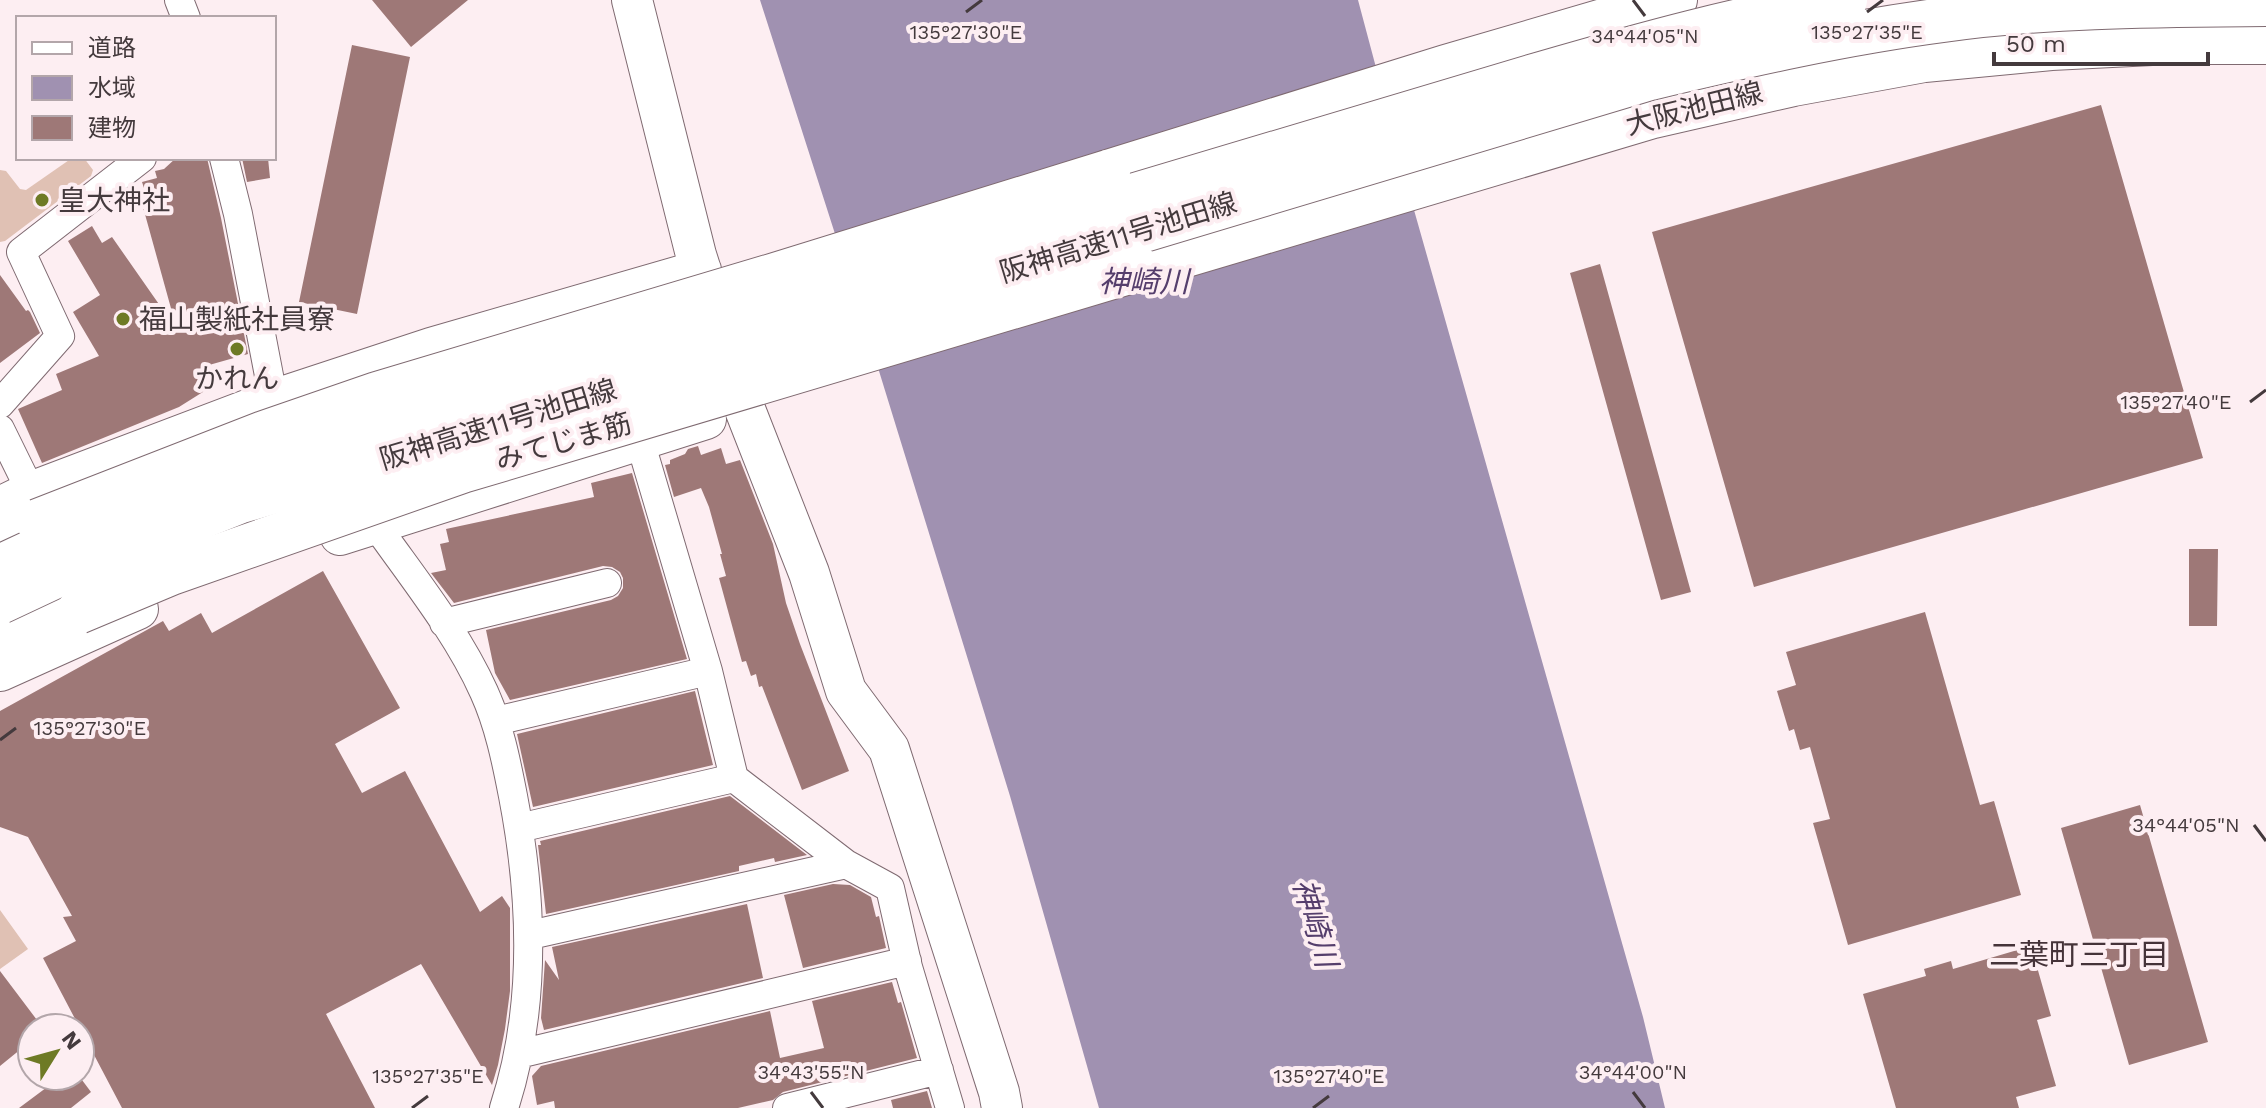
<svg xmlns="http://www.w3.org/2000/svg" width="2266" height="1108" viewBox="0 0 2266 1108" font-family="'Work Sans','Noto Sans JP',sans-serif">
  <rect width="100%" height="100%" fill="#fdeef2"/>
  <!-- green -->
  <path fill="#e0c1b4" d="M 72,158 L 84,158 L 93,170 L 91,176 L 5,241 L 0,242 L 0,170 L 6,171 L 20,189 L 26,190 Z
    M 0,910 L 28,949 L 0,969 Z"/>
  <!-- water -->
  <path fill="#a091b1" d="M 760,0 L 1358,0 L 1414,210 L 1643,1017 L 1665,1108 L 1099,1108 L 1010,796 L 879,371 Z"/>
  <!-- building -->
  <path fill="#9e7877" d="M 372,0 L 468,0 L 411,47 Z
    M 352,45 L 410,57 L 357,314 L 299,302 Z
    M 2101,105 L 2203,458 L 1754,587 L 1652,232 Z
    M 176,158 L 207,158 L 221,218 L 248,354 L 202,367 L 214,385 L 179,407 L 42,463 L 18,409 L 62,390 L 56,374 L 99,356 L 73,312 L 100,295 L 68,241 L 92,226 L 102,243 L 112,237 L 177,330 L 138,189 L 144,188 L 142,182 L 157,178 L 155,171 L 164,169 Z
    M 242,158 L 268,158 L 270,178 L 247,182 Z
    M 1600,264 L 1691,592 L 1661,600 L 1570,273 Z
    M 0,275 L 26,311 L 28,310 L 30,312 L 40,333 L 0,363 Z
    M 698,446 L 701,455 L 721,448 L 726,464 L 740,460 L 773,544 L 786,603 L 800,644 L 849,771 L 802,790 L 762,686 L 759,687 L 756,674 L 751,676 L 746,661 L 742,662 L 719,578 L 726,576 L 720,554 L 722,554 L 709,507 L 701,488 L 674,497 L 665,465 L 670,464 L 670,460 L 685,454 L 688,449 Z
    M 632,473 L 687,659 L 510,700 L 495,673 L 486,630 L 611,600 L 618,596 L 623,588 L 623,578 L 620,572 L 612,567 L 603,566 L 454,603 L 431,573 L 446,570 L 440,544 L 449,542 L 446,529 L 594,497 L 591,483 Z
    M 2189,549 L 2218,549 L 2217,626 L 2189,626 Z
    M 323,571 L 400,708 L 335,744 L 362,793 L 405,771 L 480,912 L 502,896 L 510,908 L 510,991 L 505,1029 L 498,1065 L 492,1085 L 421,964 L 326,1014 L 375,1108 L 122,1108 L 43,958 L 76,941 L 63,917 L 72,916 L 28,837 L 0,827 L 0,711 L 163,621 L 169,631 L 201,613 L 212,633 Z
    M 1925,612 L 1980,805 L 1994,801 L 2021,895 L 1848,945 L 1813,823 L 1830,819 L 1810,747 L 1800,750 L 1794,729 L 1789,731 L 1777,691 L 1796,685 L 1786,652 Z
    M 695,691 L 713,765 L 533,807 L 517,734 Z
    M 730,796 L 807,855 L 775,862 L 774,858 L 739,866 L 739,871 L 546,914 L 538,845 L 541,845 L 540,841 Z
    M 2140,805 L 2208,1042 L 2129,1065 L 2061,828 Z
    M 833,884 L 850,885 L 871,897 L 876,917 L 879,916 L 886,948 L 803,968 L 784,895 Z
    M 747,904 L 763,978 L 544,1030 L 541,1018 L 545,960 L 559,980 L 552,947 Z
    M 2031,946 L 2051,1016 L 2037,1020 L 2056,1086 L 2016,1097 L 2019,1108 L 1896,1108 L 1863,994 L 1926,976 L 1924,969 L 1951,961 L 1953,969 Z
    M 0,971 L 43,1028 L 32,1028 L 32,1040 L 0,1066 Z
    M 892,982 L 898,1003 L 901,1002 L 917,1058 L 783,1092 L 773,1100 L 738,1108 L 555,1108 L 554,1101 L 537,1105 L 532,1076 L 541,1066 L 770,1011 L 780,1058 L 824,1048 L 812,1001 Z
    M 62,1076 L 79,1076 L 91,1092 L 71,1108 L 19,1108 Z
    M 927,1091 L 932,1108 L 893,1108 L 891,1100 Z"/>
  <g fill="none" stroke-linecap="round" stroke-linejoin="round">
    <!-- street casing -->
    <g stroke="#7f6a71" stroke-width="30">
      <path id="street" d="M 179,0 L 186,18
        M 224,158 L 238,214 L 271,386 L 276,399
        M 0,404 L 60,336 L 21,252 L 142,158
        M 0,429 L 31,492
        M 640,441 L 708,671 L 734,778 L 846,864 L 890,888 L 908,967 L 950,1108
        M 375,524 C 413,578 457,632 484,692 C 499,725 506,760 513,796 C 533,900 537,1007 504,1108
        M 444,623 L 607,583
        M 496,721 L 708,671
        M 519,828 L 734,778
        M 530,935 L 846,864
        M 519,1054 L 907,961
        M 787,1108 L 939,1070"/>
    </g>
    <!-- secondary casing -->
    <g stroke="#7f6a71" stroke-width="42">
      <path id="secondary" d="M 632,0 L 696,255 L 744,407 L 809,573 L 846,691 L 889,749 L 999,1092 L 1002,1108
        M 0,507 L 31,492 L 276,399 L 431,348 L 701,270
        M 340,535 L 706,419
        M 0,671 L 138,609"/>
    </g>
    <!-- primary casing -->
    <g stroke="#7f6a71" stroke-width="46">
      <path id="primary" d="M 1108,172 L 1446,67 L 1675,0
        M 1139,269 L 1653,116 L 1793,84 L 1924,60 L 2051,48 L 2172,42 L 2266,42
        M 0,538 L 38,521
        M 0,648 L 78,612"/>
    </g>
    <!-- street -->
    <use href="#street" stroke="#fff" stroke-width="28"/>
    <!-- secondary -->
    <use href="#secondary" stroke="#fff" stroke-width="40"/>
    <!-- primary -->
    <use href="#primary" stroke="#fff" stroke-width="44"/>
    <!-- primary-bridge casing -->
    <g stroke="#7f6a71" stroke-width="46" stroke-linecap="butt">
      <path id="primary-bridge" d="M 38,521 L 264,433 L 377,394 L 775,275 L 1108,172
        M 78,612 L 171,573 L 462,471 L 1139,269"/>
    </g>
    <!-- highway-bridge casing -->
    <g stroke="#7f6a71" stroke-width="46" stroke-linecap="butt">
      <path id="highway-bridge" d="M 0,567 L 60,539 L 224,472 L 496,386 L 1541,74 C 1641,45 1742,17 1845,0
        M 0,602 L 66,571 L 238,502 L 1650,78 C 1747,55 1844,33 1943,20 C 2050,5 2158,5 2266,4"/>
    </g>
    <!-- primary-bridge -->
    <use href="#primary-bridge" stroke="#fff" stroke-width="44"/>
    <!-- highway-bridge -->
    <use href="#highway-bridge" stroke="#fff" stroke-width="44"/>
  </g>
  <!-- ticks -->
  <path fill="none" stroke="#443a3d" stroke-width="3" d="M 1633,0 L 1645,16M 966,12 L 982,0M 1867,12 L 1883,0M 2250,402 L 2266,390M 0,740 L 16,728M 2254,825 L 2266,841M 811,1092 L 823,1108M 1633,1092 L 1645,1108M 412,1108 L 428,1096M 1313,1108 L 1329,1096"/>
  <!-- markers -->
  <g fill="#6e7a25" stroke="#fdeef2" stroke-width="3">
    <circle cx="42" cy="200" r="8"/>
    <circle cx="123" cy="319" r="8"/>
    <circle cx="237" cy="349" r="8"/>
  </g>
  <g text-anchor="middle" stroke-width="8" stroke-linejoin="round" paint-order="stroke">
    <!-- street labels -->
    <g font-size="28" fill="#443a3d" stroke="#fdeef2">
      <text transform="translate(1694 108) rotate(-14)" y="10">大阪池田線</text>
      <text transform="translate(1118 237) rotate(-17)" y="10">阪神高速11号池田線</text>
      <text transform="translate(498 424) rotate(-17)" y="10">阪神高速11号池田線</text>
      <text transform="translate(563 441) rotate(-16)" y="10">みてじま筋</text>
    </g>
    <!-- poi labels -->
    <g font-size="28" fill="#443a3d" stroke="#fdeef2" text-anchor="start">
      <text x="58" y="210">皇大神社</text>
      <text x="139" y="329">福山製紙社員寮</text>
      <text x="237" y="388" text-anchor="middle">かれん</text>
    </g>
    <!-- water labels -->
    <g font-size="30" font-style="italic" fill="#553e6c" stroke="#fdeef2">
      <text x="1144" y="292">神崎川</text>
      <text transform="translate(1315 923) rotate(74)" y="10">神崎川</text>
    </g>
    <!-- neighbourhood labels -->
    <g font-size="30" fill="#453339" stroke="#fdeef2">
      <text x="2079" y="965">二葉町三丁目</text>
    </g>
  </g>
  <g font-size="20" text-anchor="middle" fill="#443a3d" stroke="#fdeef2" stroke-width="8" stroke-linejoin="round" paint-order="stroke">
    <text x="966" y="39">135°27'30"E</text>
    <text x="1867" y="39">135°27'35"E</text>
    <text x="1645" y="43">34°44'05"N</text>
    <text x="2176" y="409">135°27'40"E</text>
    <text x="90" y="735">135°27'30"E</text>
    <text x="2186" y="832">34°44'05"N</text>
    <text x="811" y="1079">34°43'55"N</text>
    <text x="1633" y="1079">34°44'00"N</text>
    <text x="428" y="1083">135°27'35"E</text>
    <text x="1329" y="1083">135°27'40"E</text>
  </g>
  <!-- legend -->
  <rect x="16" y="16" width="260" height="144" fill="#fdeef2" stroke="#b3a6aa" stroke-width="2"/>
  <rect x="32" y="42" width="40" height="12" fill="#ffffff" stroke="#b3a6aa" stroke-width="2"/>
  <text x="88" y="56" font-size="24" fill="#443a3d">道路</text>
  <rect x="32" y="76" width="40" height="24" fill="#a091b1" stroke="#b3a6aa" stroke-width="2"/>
  <text x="88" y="96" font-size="24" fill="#443a3d">水域</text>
  <rect x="32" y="116" width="40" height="24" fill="#9e7877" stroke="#b3a6aa" stroke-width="2"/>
  <text x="88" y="136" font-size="24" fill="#443a3d">建物</text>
  <!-- north arrow -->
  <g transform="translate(56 1052) rotate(53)"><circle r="38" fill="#fdeef2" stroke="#b3a6aa" stroke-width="2"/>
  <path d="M0-6L14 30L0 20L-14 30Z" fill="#6e7a25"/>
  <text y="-12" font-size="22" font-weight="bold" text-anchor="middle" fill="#443a3d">N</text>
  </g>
  <!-- scale -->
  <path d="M1994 52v12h214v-12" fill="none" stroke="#443a3d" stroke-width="4"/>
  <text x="2006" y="52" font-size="24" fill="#443a3d" stroke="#fdeef2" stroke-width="6" paint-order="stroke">50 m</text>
</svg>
